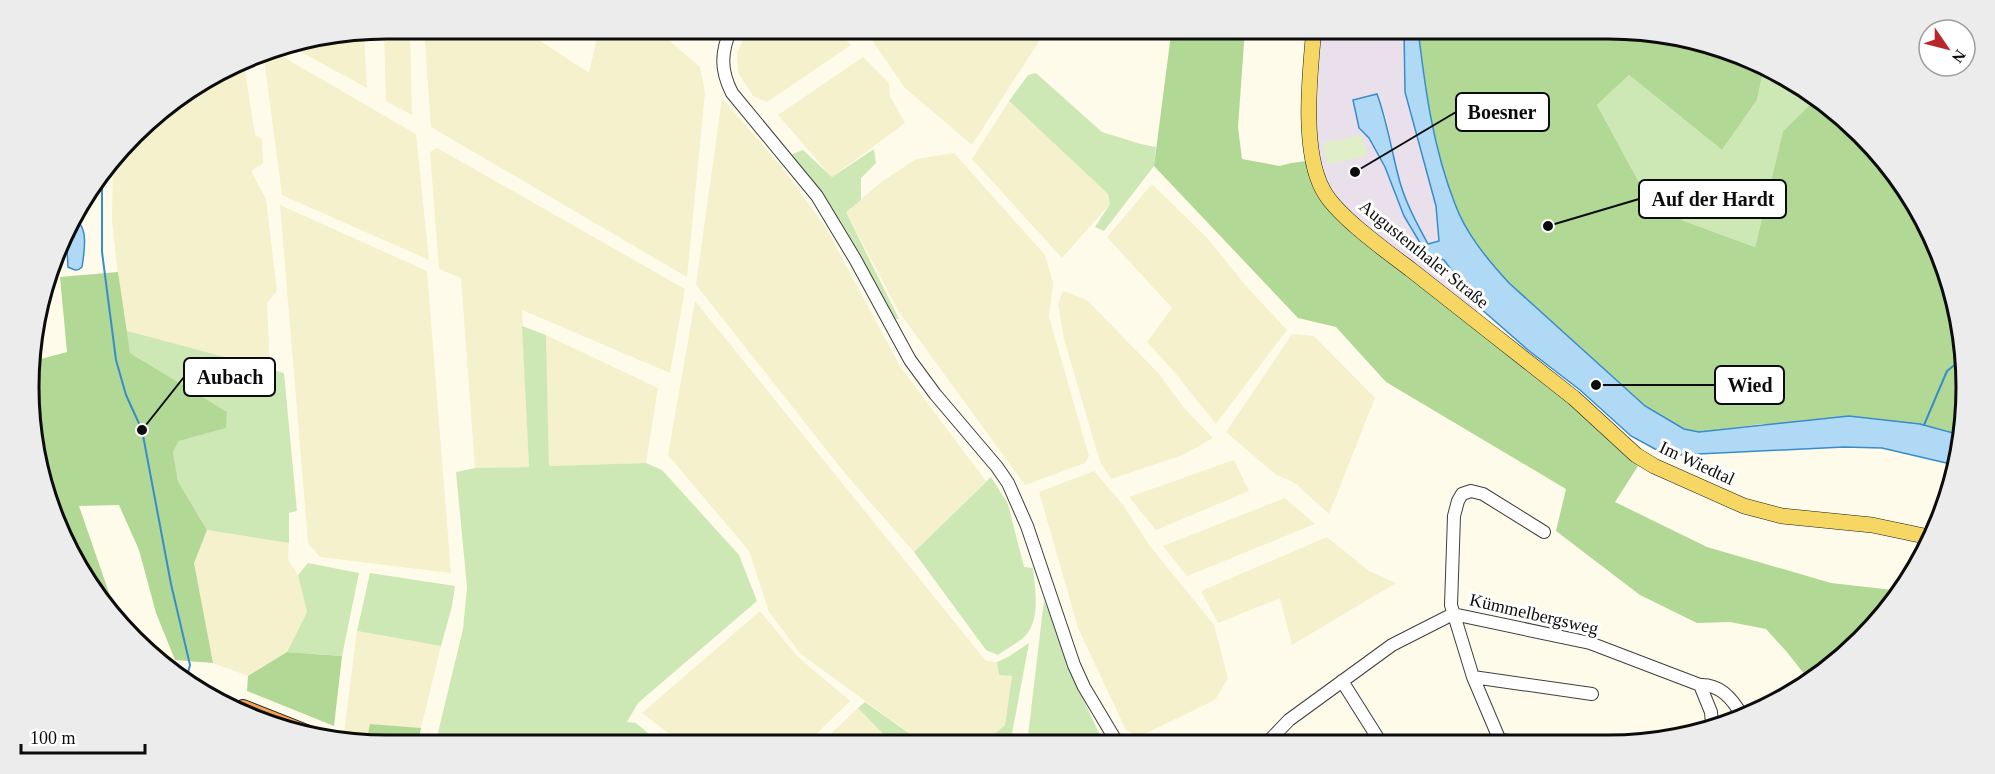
<svg xmlns="http://www.w3.org/2000/svg" width="1995" height="774" viewBox="0 0 1995 774" font-family="'Times New Roman',serif">
  <rect width="100%" height="100%" fill="#fffbea"/>
  <!-- industrial -->
  <path fill="#eae0eb" d="M 1321,29 L 1404,29 L 1405,92 L 1436,206 L 1440,241 L 1428,244 L 1411,212 L 1398,177 L 1386,118 L 1377,94 L 1353,100 L 1359,128 L 1369,138 L 1385,167 L 1404,216 L 1426,253 L 1444,260 L 1480,308 L 1475,315 L 1392,251 L 1335,199 L 1319,162 L 1316,123 Z"/>
  <!-- farmland -->
  <path fill="#f4f1cc" d="M 384,29 L 410,29 L 412,115 L 386,101 Z
    M 424,29 L 522,29 L 589,73 L 599,29 L 656,29 L 700,67 L 705,93 L 687,277 L 431,127 Z
    M 748,29 L 836,29 L 851,45 L 767,102 L 753,96 L 738,72 L 737,53 Z
    M 881,29 L 881,28 L 1047,29 L 972,145 L 905,88 L 872,40 Z
    M 364,32 L 367,88 L 288,45 Z
    M 271,50 L 416,134 L 429,260 L 282,195 L 264,58 Z
    M 863,57 L 889,83 L 890,96 L 905,123 L 832,177 L 778,115 Z
    M 244,64 L 255,135 L 262,139 L 263,163 L 251,171 L 266,199 L 277,291 L 267,303 L 270,370 L 124,330 L 112,220 L 113,163 L 151,117 Z
    M 722,98 L 785,171 L 826,228 L 901,368 L 986,481 L 914,552 L 848,477 L 696,285 Z
    M 1009,101 L 1108,194 L 1110,204 L 1062,258 L 972,159 Z
    M 437,148 L 685,289 L 670,373 L 522,310 L 529,467 L 475,468 L 461,278 L 439,269 L 430,152 Z
    M 954,153 L 1045,255 L 1053,283 L 1049,317 L 1089,456 L 1085,463 L 1025,485 L 899,312 L 846,212 L 880,183 L 916,159 Z
    M 1152,184 L 1209,240 L 1246,286 L 1287,330 L 1216,424 L 1176,374 L 1147,342 L 1172,308 L 1107,237 Z
    M 280,205 L 427,271 L 451,573 L 320,557 L 308,543 Z
    M 1063,291 L 1087,300 L 1159,374 L 1185,409 L 1213,438 L 1183,455 L 1111,479 L 1100,462 L 1064,339 L 1058,304 Z
    M 695,301 L 986,661 L 997,662 L 999,675 L 1012,675 L 1005,725 L 982,744 L 924,744 L 801,654 L 769,612 L 749,551 L 668,455 Z
    M 1292,334 L 1314,336 L 1375,398 L 1329,514 L 1295,483 L 1275,474 L 1226,432 Z
    M 546,335 L 658,388 L 646,463 L 549,466 Z
    M 1234,460 L 1249,491 L 1156,530 L 1129,497 Z
    M 1094,471 L 1123,505 L 1150,546 L 1214,625 L 1228,678 L 1215,700 L 1138,737 L 1126,730 L 1078,628 L 1039,492 Z
    M 1285,498 L 1315,524 L 1187,576 L 1163,546 Z
    M 207,530 L 289,543 L 288,560 L 298,575 L 307,612 L 287,652 L 248,676 L 213,663 L 193,563 Z
    M 1327,537 L 1369,571 L 1396,583 L 1292,645 L 1280,598 L 1218,623 L 1201,591 Z
    M 760,611 L 798,657 L 850,701 L 806,744 L 684,745 L 642,713 Z
    M 357,631 L 441,646 L 421,728 L 370,724 L 366,743 L 360,742 L 344,733 Z
    M 858,708 L 893,744 L 820,744 Z"/>
  <!-- green -->
  <path fill="#cee8b5" d="M 1763,72 L 1817,98 L 1783,131 L 1755,247 L 1684,221 L 1646,195 L 1597,105 L 1629,75 L 1722,150 L 1757,100 Z
    M 1036,73 L 1102,132 L 1141,144 L 1156,147 L 1154,166 L 1104,231 L 1095,227 L 1110,204 L 1108,194 L 1009,101 L 1028,75 Z
    M 874,149 L 876,163 L 861,178 L 861,200 L 846,212 L 899,319 L 894,319 L 824,195 L 790,155 L 803,150 L 832,177 Z
    M 522,326 L 546,335 L 549,466 L 646,463 L 662,470 L 739,555 L 757,601 L 638,703 L 627,722 L 636,723 L 662,745 L 435,745 L 463,629 L 467,587 L 456,472 L 475,468 L 529,467 Z
    M 124,330 L 284,373 L 297,511 L 289,513 L 289,543 L 207,530 L 178,481 L 173,452 L 179,441 L 225,428 L 227,413 L 130,353 Z
    M 991,477 L 1008,504 L 1024,567 L 1033,568 C 1035,590 1041,619 1025,636 C 1018,643 1006,649 998,655 L 986,650 L 914,552 Z
    M 308,563 L 359,573 L 342,656 L 287,652 L 307,612 L 298,575 Z
    M 370,573 L 455,586 L 452,606 L 441,646 L 357,631 Z
    M 1044,600 L 1079,690 L 1104,744 L 1027,744 Z
    M 1029,643 L 1011,739 L 1013,744 L 982,744 L 1005,725 L 1012,676 L 999,675 L 997,662 L 1008,657 Z
    M 865,702 L 924,744 L 893,744 L 858,708 Z"/>
  <!-- forest -->
  <path fill="#b1d895" d="M 1179,29 L 1245,29 L 1238,127 L 1242,159 L 1280,166 L 1291,163 L 1307,161 C 1312,192 1316,198 1338,220 L 1566,399 L 1638,466 L 1615,502 L 1707,547 L 1831,583 L 1902,591 L 1845,656 L 1809,680 L 1786,651 L 1766,629 L 1730,622 L 1697,623 L 1640,595 L 1556,531 L 1566,489 L 1386,382 L 1336,327 L 1298,318 L 1154,166 L 1171,34 Z
    M 1418,29 L 1608,29 L 1701,41 L 1763,72 L 1757,100 L 1722,150 L 1629,75 L 1597,105 L 1646,195 L 1684,221 L 1755,247 L 1783,131 L 1817,98 L 1827,103 L 1919,208 L 1963,341 L 1957,434 L 1920,424 L 1762,424 L 1699,432 L 1684,429 L 1645,406 L 1509,283 C 1488,260 1466,234 1455,204 C 1433,148 1425,88 1418,29 Z
    M 118,272 L 130,353 L 227,412 L 226,428 L 179,441 L 173,452 L 178,481 L 207,530 L 194,563 L 213,663 L 175,660 L 156,613 L 139,550 L 119,505 L 79,506 L 117,616 L 89,586 L 35,457 L 32,359 L 41,359 L 67,352 L 60,277 Z
    M 287,652 L 342,656 L 334,726 L 247,691 L 248,676 Z
    M 370,724 L 421,728 L 418,745 L 387,745 L 366,743 Z"/>
  <!-- pitch -->
  <path fill="#e0efc7" d="M 1362,135 L 1367,156 L 1327,164 L 1323,143 Z"/>
  <!-- water -->
  <path fill="#b0d9f5" stroke="#388ccb" stroke-width="1.5" d="M 1404,29 L 1418,29 C 1425,88 1433,148 1455,204 C 1466,234 1488,260 1509,283 L 1645,406 L 1684,429 L 1699,432 L 1849,416 L 1920,424 L 1957,434 L 1955,465 L 1882,448 L 1844,447 L 1678,455 L 1655,449 L 1631,436 L 1580,390 L 1528,350 L 1480,308 L 1444,260 L 1426,253 L 1404,216 L 1385,167 L 1369,138 L 1359,128 L 1353,100 L 1377,94 C 1387,121 1391,148 1398,175 C 1404,200 1416,222 1428,244 L 1439,241 L 1436,206 L 1405,92 Z
    M 72,220 C 90,222 84,254 82,267 C 77,272 74,270 68,267 L 67,250 Z"/>
  <g fill="none" stroke-linecap="round" stroke-linejoin="round">
    <!-- stream -->
    <path stroke="#388ccb" stroke-width="2" d="M 102,176 L 102,252 L 116,360 L 126,395 L 142,430 L 171,584 L 190,665 L 186,680
      M 1924,425 L 1947,371 L 1962,359"/>
    <!-- minor casing -->
    <g stroke="#3f3f3f" stroke-width="14">
      <path id="minor" d="M 731,28 C 721,53 720,69 732,93 L 817,196 L 855,259 L 910,360 L 935,394 L 997,467 L 1008,483 L 1027,526 L 1074,665 L 1084,687 L 1118,744
        M 1473,677 L 1592,694
        M 1342,681 L 1381,743
        M 1700,685 L 1711,712 L 1712,725
        M 1500,740 L 1528,743
        M 1267,743 L 1289,720 L 1392,645 L 1453,614 L 1590,643 L 1700,685 C 1720,684 1733,699 1742,716
        M 1501,743 L 1473,677 L 1451,605 L 1454,516 L 1458,501 L 1462,494 L 1471,491 L 1483,494 L 1544,532"/>
    </g>
    <!-- major casing -->
    <g stroke="#1d1d1d" stroke-width="16">
      <path id="major" d="M 1314,28 C 1310,74 1301,149 1323,190 C 1336,215 1386,251 1410,269 C 1465,312 1519,355 1574,398 L 1636,455 L 1654,466 L 1744,506 L 1782,516 L 1872,525 L 1929,537"/>
    </g>
    <!-- highway casing -->
    <g stroke="#1d1d1d" stroke-width="18">
      <path id="highway" d="M 243,708 L 314,736"/>
    </g>
    <!-- minor -->
    <use href="#minor" stroke="#fff" stroke-width="12"/>
    <!-- major -->
    <use href="#major" stroke="#f6d763" stroke-width="15"/>
    <!-- highway -->
    <use href="#highway" stroke="#f2a255" stroke-width="16"/>
  </g>
  <g text-anchor="middle" stroke-width="6" stroke-linejoin="round" paint-order="stroke">
    <!-- street labels -->
    <g font-size="18" fill="#0c0c0c" stroke="#fff">
      <text transform="translate(1424 254) rotate(39)" y="6">Augustenthaler Straße</text>
      <text transform="translate(1697 463) rotate(25)" y="6">Im Wiedtal</text>
      <text transform="translate(1534 614) rotate(13)" y="6">Kümmelbergsweg</text>
    </g>
  </g>
  <!-- crop -->
  <path d="M0 0H1995V774H0ZM387 39H1608A348 348 0 0 1 1956 387V387A348 348 0 0 1 1608 735H387A348 348 0 0 1 39 387V387A348 348 0 0 1 387 39Z" fill="#ececec" fill-rule="evenodd"/>
  <path fill="none" stroke="#0c0c0c" stroke-width="3" d="M387 39H1608A348 348 0 0 1 1956 387V387A348 348 0 0 1 1608 735H387A348 348 0 0 1 39 387V387A348 348 0 0 1 387 39Z"/>
  <!-- callouts -->
  <path fill="none" stroke="#0c0c0c" stroke-width="2" d="M1355 172L1456 112M1548 226L1639 199M142 430L184 377M1596 385L1715 385"/>
  <g fill="#0c0c0c" stroke="#fff" stroke-width="2">
    <circle cx="1355" cy="172" r="6"/>
    <circle cx="1548" cy="226" r="6"/>
    <circle cx="142" cy="430" r="6"/>
    <circle cx="1596" cy="385" r="6"/>
  </g>
  <g fill="#fff" stroke="#0c0c0c" stroke-width="2">
    <rect x="1456" y="93" width="93" height="38" rx="6"/>
    <rect x="1639" y="180" width="147" height="38" rx="6"/>
    <rect x="184" y="358" width="91" height="38" rx="6"/>
    <rect x="1715" y="366" width="69" height="38" rx="6"/>
  </g>
  <g font-size="20" text-anchor="middle" font-weight="bold" fill="#0c0c0c">
    <text x="1502" y="119">Boesner</text>
    <text x="1713" y="206">Auf der Hardt</text>
    <text x="230" y="384">Aubach</text>
    <text x="1750" y="392">Wied</text>
  </g>
  <!-- north arrow -->
  <g transform="translate(1947 48) rotate(125)"><circle r="28" fill="#ffffff" stroke="#9e9e9e" stroke-width="1.5"/>
  <path d="M0-4.5L10 22L0 15L-10 22Z" fill="#b92629"/>
  <text y="-9" font-size="16" font-weight="bold" text-anchor="middle" fill="#0c0c0c">N</text>
  </g>
  <!-- scale -->
  <path d="M21 744v9h124v-9" fill="none" stroke="#0c0c0c" stroke-width="3"/>
  <text x="30" y="744" font-size="18" fill="#0c0c0c" stroke="#ffffff" stroke-width="4.5" paint-order="stroke">100 m</text>
</svg>
